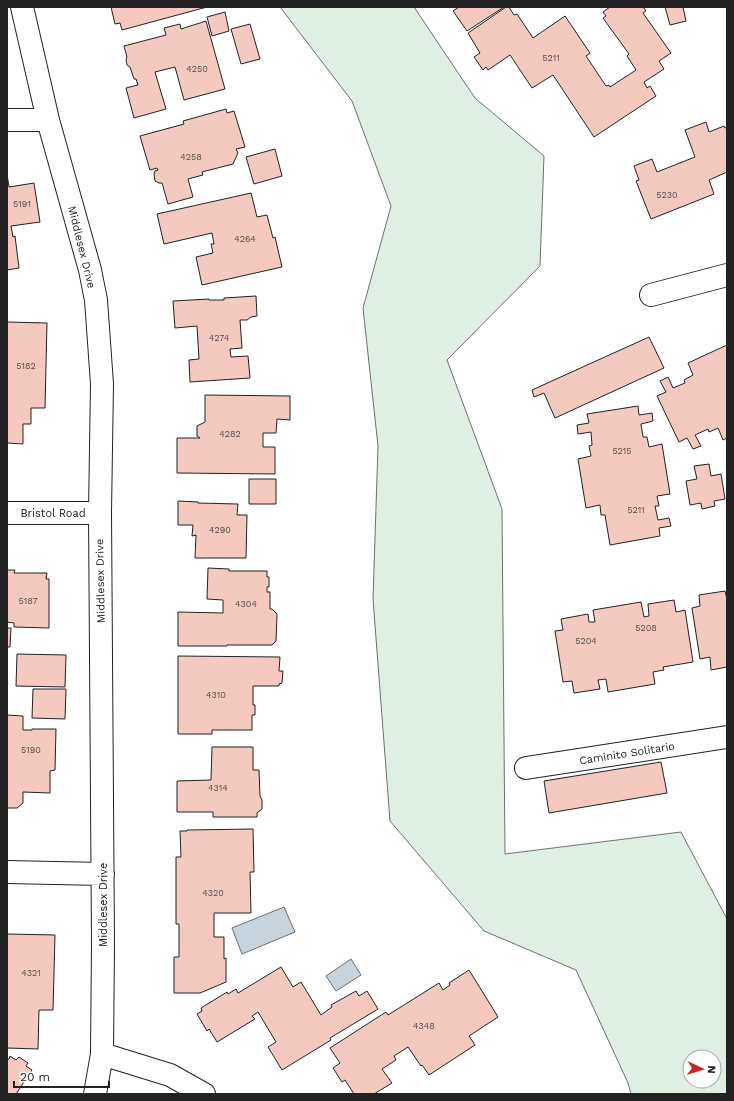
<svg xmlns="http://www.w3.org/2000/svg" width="734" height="1101" viewBox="0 0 734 1101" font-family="'Work Sans',sans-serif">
  <rect width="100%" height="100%" fill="#fff"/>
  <!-- green -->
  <path fill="#e0efe3" stroke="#6f6f6f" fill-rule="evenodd" d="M 280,7 L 414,7 L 475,98 L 544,156 L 540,266 L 447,360 L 502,509 L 505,854 L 681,832 L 727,919 L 727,1094 L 631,1094 L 628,1083 L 576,970 L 484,931 L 390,821 L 373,599 L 378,446 L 363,308 L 391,206 L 352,101 ZM 690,1057 L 714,1057 L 714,1081 L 690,1081 Z"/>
  <!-- water -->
  <path fill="#c7d3dd" stroke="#6f6f6f" d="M 284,907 L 295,932 L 242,954 L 232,928 Z
    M 351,959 L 361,975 L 336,991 L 326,976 Z"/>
  <!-- building -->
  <path fill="#f3c9c0" stroke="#222" d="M 111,7 L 207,7 L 122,30 L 120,23 L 115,24 Z
    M 459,7 L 504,7 L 467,31 L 453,11 Z
    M 506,7 L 509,7 L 514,15 L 517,14 L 533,38 L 565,16 L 590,53 L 586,56 L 606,86 L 609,85 L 610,87 L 636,70 L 627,56 L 629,54 L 603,18 L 606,16 L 603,12 L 610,7 L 643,7 L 646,11 L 643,13 L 671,53 L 659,61 L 664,69 L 644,82 L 647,88 L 650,86 L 656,96 L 594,137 L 553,75 L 532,88 L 510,55 L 488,70 L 486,67 L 483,70 L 474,57 L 480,53 L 468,33 Z
    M 665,7 L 683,7 L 686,21 L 670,25 Z
    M 225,12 L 229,31 L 212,36 L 207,17 Z
    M 206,21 L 225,89 L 184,100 L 175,67 L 155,72 L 166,109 L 134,118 L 126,88 L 138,85 L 136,79 L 134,79 L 130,67 L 127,65 L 126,60 L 127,57 L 124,46 L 166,35 L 164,28 L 180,24 L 181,29 Z
    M 250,24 L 260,59 L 241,64 L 231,29 Z
    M 226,109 L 227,113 L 234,111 L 245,147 L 236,149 L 238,153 L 233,164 L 202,172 L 203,175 L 188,179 L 193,197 L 168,204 L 162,183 L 159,183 L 155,181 L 154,174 L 155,171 L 158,170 L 157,168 L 150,170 L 140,136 L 184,124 L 183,121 Z
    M 706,122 L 709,132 L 724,126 L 725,128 L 727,127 L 727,172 L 709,180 L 714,194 L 651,219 L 636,181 L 639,180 L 634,166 L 652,159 L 657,172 L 695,157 L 685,130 Z
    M 275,149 L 282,176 L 254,184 L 246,157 Z
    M 7,174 L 9,187 L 34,183 L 40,222 L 11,226 L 13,237 L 15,236 L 19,268 L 7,270 Z
    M 251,193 L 257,217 L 267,215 L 273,238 L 275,237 L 282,267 L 202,285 L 196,257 L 213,253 L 211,244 L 214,244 L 212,233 L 164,244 L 157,214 Z
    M 256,296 L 257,316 L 251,317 L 247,320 L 240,320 L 242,348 L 230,349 L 231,357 L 248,356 L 250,378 L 190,382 L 189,360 L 199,359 L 197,326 L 175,328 L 173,301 L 209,299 L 209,300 L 224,300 L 224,298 Z
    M 7,322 L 47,323 L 45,408 L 31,408 L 31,424 L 23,424 L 23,444 L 7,443 Z
    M 649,337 L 664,368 L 555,418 L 544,393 L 534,397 L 532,390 Z
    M 727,345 L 727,438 L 723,440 L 718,428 L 709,432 L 708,429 L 695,435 L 701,446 L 693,449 L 687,438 L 679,442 L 657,396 L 666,392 L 660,381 L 668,377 L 673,388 L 685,383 L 684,380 L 693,375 L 688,363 Z
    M 205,395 L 290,396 L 290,420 L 277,419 L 276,433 L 263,433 L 263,447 L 275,447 L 275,474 L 177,473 L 177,438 L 200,438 L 197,436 L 197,426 L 205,422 Z
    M 638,406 L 639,415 L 652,413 L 653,421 L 641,424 L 643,437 L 647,437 L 649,447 L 662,444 L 670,494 L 657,496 L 659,506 L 655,506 L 658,520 L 669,518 L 671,526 L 659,528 L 660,536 L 610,545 L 605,515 L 601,515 L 600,505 L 586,508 L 578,459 L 591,456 L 589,446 L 592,445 L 591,432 L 578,434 L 577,425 L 589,423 L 587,414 Z
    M 709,464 L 711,476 L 721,474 L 725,499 L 714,501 L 715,506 L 702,509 L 701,503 L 690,505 L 686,481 L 697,479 L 694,466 Z
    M 249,479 L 276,479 L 276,504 L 249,504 Z
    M 178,501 L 198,502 L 198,503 L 238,504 L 237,515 L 247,515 L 246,558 L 195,558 L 196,535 L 192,536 L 193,525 L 178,525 Z
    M 208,568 L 229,569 L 229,571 L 267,571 L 267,577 L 269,577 L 269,587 L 267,587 L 267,592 L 270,592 L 270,609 L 272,609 L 277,614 L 276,641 L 272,645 L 227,645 L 227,646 L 178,646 L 178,612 L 223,613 L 223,600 L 207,599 Z
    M 7,570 L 15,570 L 14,573 L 47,573 L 46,579 L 49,579 L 49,628 L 14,627 L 14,623 L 7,622 L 7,628 L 11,628 L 10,647 L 7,647 Z
    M 725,591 L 727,599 L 727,667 L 711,670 L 710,657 L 700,659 L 692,608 L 700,606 L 699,595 Z
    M 674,600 L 676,612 L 685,610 L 693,662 L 663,667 L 664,670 L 653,672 L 655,684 L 608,692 L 606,679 L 598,680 L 600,689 L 574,693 L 572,681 L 563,682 L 555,631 L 563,630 L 561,619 L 588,614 L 589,622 L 595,622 L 593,610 L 641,602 L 644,617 L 649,616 L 648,604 Z
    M 17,654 L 66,655 L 65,687 L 16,686 Z
    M 178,656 L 280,657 L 279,671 L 283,671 L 282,683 L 279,684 L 279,686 L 253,686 L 253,705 L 255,705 L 255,715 L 252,715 L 252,730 L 212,730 L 212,734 L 178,734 Z
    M 33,689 L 66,689 L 65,719 L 32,718 Z
    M 7,715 L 23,716 L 23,730 L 32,730 L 32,729 L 56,729 L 55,770 L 50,771 L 50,793 L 23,792 L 23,803 L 17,808 L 7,808 Z
    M 212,747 L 253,747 L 253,770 L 259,770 L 260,796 L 262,800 L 262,809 L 257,813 L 257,817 L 213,817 L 213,812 L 177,812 L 177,781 L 211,780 Z
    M 661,762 L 667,793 L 549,813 L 544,781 Z
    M 253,829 L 254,872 L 250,872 L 251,913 L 214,913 L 214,937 L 224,937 L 224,959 L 226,958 L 226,982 L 200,993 L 174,993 L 174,957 L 179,957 L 179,924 L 176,924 L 176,857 L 181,857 L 180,831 L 187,831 L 187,830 Z
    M 7,934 L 55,935 L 53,1010 L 39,1010 L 38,1049 L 7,1048 Z
    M 281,967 L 293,987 L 301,982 L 321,1015 L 332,1007 L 331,1005 L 356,991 L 359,996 L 367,991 L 378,1009 L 330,1038 L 331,1040 L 282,1070 L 268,1047 L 276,1042 L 258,1012 L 252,1016 L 255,1019 L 217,1042 L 209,1029 L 207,1031 L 197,1014 L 202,1011 L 201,1008 L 227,992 L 228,994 L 236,989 L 238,993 Z
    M 469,970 L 498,1017 L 469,1036 L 475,1045 L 429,1075 L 422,1065 L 421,1066 L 408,1047 L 394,1056 L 396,1060 L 382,1069 L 392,1083 L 374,1094 L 354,1094 L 345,1080 L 342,1082 L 333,1068 L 340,1063 L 330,1048 L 386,1012 L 388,1015 L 439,983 L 443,990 L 450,985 L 449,983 Z
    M 10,1056 L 16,1060 L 19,1057 L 28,1063 L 26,1066 L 32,1070 L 16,1094 L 7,1094 L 7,1059 L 9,1059 Z"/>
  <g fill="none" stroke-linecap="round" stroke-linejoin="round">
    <!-- minor casing -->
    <g stroke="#222" stroke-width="24">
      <path id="minor" d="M 22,7 L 48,120 L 90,270 L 96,300 L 102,384 L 100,513 L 103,943 L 102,1054 L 95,1094
        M 7,120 L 48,120
        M 651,295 L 727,275
        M 7,513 L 100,513
        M 526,768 L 727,737
        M 7,872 L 103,874
        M 102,1054 L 170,1075 L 204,1094"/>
    </g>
    <!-- minor -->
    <use href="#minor" stroke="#fff" stroke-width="22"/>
  </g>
  <g text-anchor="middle" stroke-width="3" stroke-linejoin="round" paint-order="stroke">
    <!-- number labels -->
    <g font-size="9" fill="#564c4a">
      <text x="551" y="61">5211</text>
      <text x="197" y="72">4250</text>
      <text x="191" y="160">4258</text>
      <text x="667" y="198">5230</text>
      <text x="22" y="207">5191</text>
      <text x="245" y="242">4264</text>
      <text x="219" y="341">4274</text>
      <text x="26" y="369">5182</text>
      <text x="230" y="437">4282</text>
      <text x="622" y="454">5215</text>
      <text x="636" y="513">5211</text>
      <text x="220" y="533">4290</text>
      <text x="28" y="604">5187</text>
      <text x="246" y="607">4304</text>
      <text x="646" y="631">5208</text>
      <text x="586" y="644">5204</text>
      <text x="216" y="698">4310</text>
      <text x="31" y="753">5190</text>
      <text x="218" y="791">4314</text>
      <text x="213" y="896">4320</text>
      <text x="31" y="976">4321</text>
      <text x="424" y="1029">4348</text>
    </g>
    <!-- street labels -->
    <g font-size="11" fill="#222" stroke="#fff">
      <text transform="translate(82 247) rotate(76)" y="4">Middlesex Drive</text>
      <text x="53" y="517">Bristol Road</text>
      <text transform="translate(100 581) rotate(-91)" y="4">Middlesex Drive</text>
      <text transform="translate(627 753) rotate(-9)" y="4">Caminito Solitario</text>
      <text transform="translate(103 905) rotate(-90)" y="4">Middlesex Drive</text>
    </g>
  </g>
  <!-- border -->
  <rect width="734" height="1101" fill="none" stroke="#222222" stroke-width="16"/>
  <!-- north arrow -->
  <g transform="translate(702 1069) rotate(94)"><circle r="19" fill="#ffffff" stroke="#a7a7a7"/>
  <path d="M0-3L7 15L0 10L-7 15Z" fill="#c62828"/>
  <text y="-6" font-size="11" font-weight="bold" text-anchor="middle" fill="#222222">N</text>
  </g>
  <!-- scale -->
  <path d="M14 1081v6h95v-6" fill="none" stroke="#222222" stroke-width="2"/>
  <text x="20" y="1081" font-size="12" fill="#222222" stroke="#ffffff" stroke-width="3" paint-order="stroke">20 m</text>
</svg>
